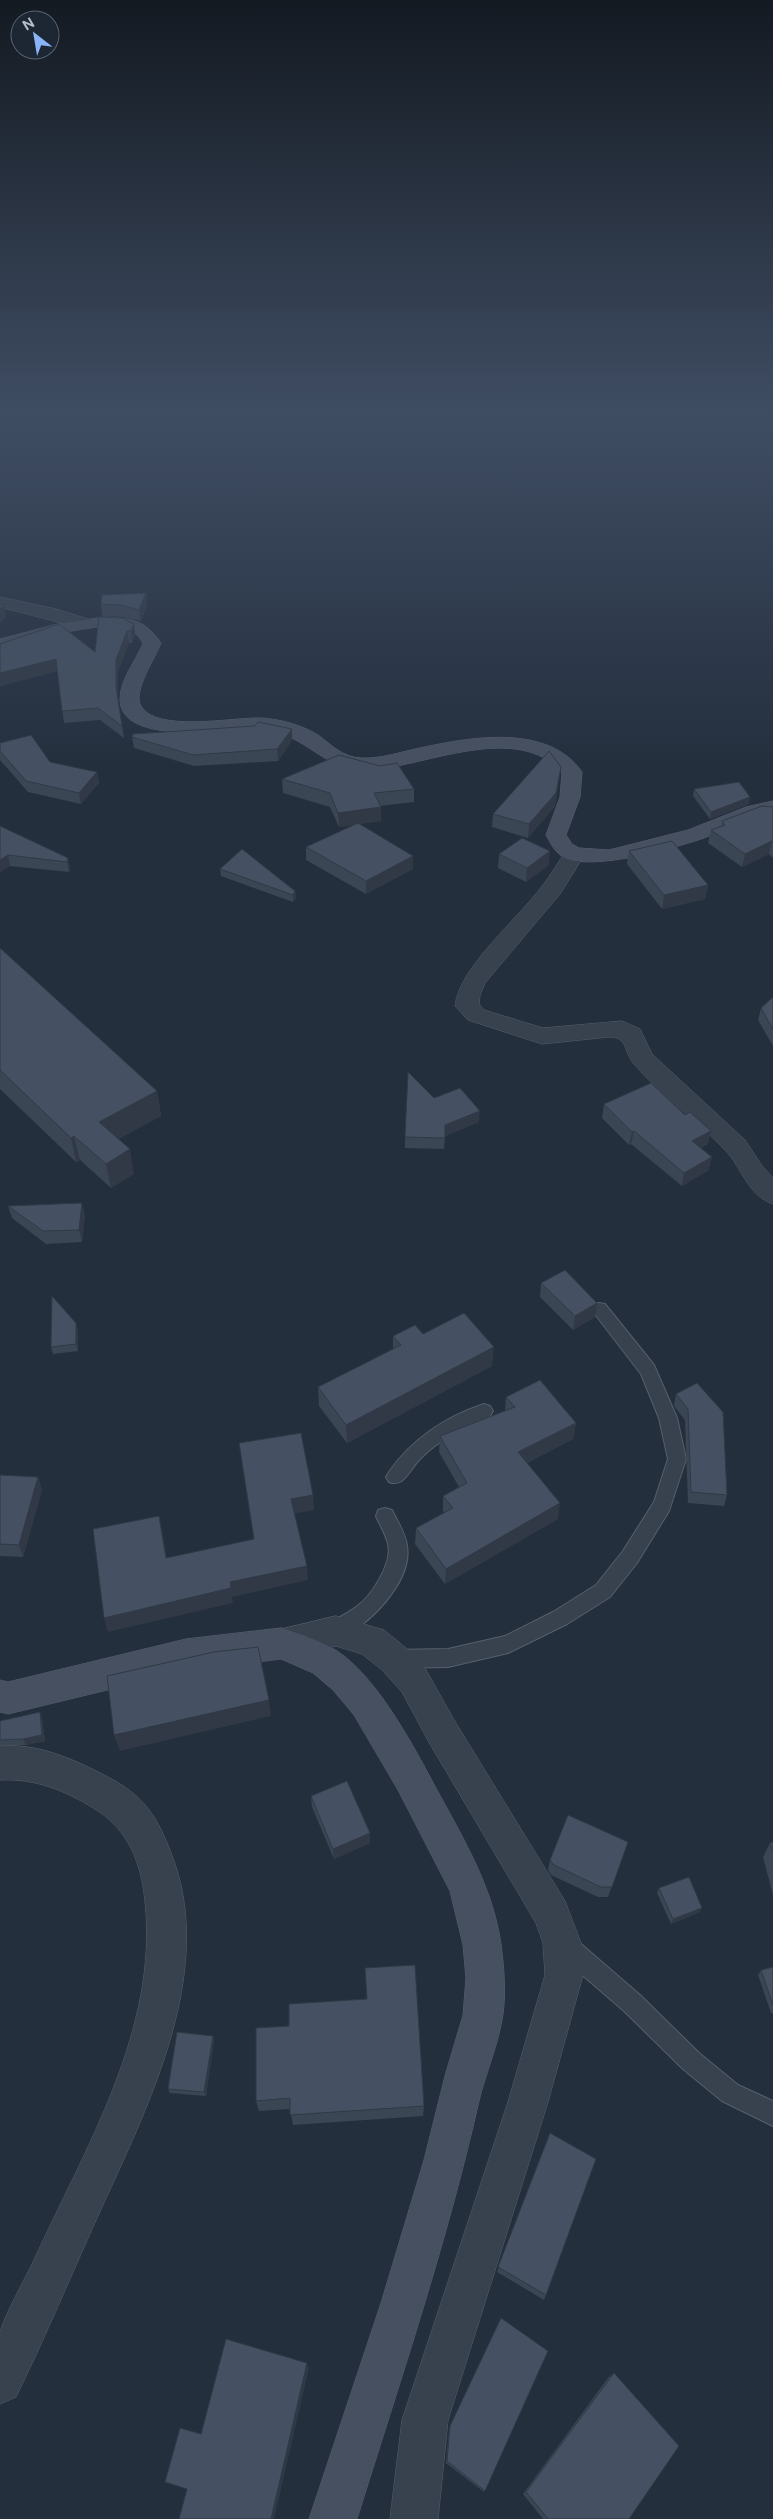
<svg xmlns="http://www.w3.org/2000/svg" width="773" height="2519" viewBox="0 0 773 2519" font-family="'Public Sans',sans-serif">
  <rect width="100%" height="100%" fill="#242f3e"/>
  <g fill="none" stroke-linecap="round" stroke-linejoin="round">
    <!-- lane casing -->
    <g stroke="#565f6c" stroke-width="2">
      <path id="lane" d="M 599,1303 L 605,1304 L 654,1365 L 677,1418 L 686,1459 L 669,1511 L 637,1563 L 610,1597 L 567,1624 L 508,1653 L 448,1667 L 394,1668 L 387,1666 L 384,1659 L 387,1652 L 394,1650 L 448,1649 L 505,1636 L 553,1612 L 596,1585 L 623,1551 L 654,1502 L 668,1459 L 659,1418 L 641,1374 L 591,1309 L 593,1304 Z
        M 484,1404 L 490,1406 L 493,1411 L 490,1416 C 465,1427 439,1439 420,1459 C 410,1469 404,1488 389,1482 L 386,1477 L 389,1472 C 413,1438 445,1417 484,1404 Z
        M 385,1508 L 392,1510 C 397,1521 406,1534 407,1546 C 413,1582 367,1628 336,1640 L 329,1637 L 326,1631 C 331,1619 346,1615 356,1607 C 371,1597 393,1563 388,1544 C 386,1535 380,1525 376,1516 L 378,1510 Z
        M 566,1935 L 574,1938 L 640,1995 L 699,2053 L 738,2085 L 773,2101 L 773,2126 L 722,2101 L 683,2069 L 624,2011 L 558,1954 L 555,1946 L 558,1938 Z"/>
    </g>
    <!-- street casing -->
    <g stroke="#565f6c" stroke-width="1">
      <path id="street" d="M 0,597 L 56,609 L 91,620 L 94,624 L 91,628 L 85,629 L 0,607 Z
        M 574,848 L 581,850 L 585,854 L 560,894 L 485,983 L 480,995 L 479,1004 L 484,1010 L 543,1028 L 622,1021 L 640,1029 L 652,1054 L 745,1140 L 762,1166 L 773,1178 L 773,1204 C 748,1196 742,1168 726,1151 C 697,1120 661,1096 634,1064 C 623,1051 629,1037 608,1037 L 542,1044 L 468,1020 L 455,1006 C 459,967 519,918 543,885 C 552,874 558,861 567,850 Z
        M 336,1616 L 384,1630 L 406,1648 L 426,1670 L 454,1720 L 565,1901 L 581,1943 L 583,1975 L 548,2102 L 448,2420 L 438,2519 L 390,2519 L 402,2420 L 508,2102 L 545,1975 L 543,1943 L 536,1923 L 430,1744 L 402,1692 L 382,1670 L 362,1654 L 336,1646 L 282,1658 L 270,1654 L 265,1643 L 270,1632 Z
        M 0,1746 C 38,1743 73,1759 106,1776 C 143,1795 156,1814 171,1853 C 220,1976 141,2119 92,2229 C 67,2285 43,2342 16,2397 L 0,2404 C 0,2387 0,2345 0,2332 C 6,2312 24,2281 34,2260 C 85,2148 159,2030 145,1901 C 141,1863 129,1830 95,1809 C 66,1791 36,1778 0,1780 Z"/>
    </g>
    <!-- secondary casing -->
    <g stroke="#565f6c" stroke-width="1">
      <path id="secondary" d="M 105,617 C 133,619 144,619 161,643 C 156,657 132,692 141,706 C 156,733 234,717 261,718 C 280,719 302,725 318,735 C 332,745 342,757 361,758 C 381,759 400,752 420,748 C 470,737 548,723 582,772 L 580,797 L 566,835 L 572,844 L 579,848 L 609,850 L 688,830 L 746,807 L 773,801 L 773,813 C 749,818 727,829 704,838 C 675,848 594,871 565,858 C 555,853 551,844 546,835 L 560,797 L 562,773 C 519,721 425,766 371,770 C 323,773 307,733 263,730 C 234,728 120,748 120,699 C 120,679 136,661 143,643 C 141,641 139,636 136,634 C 110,613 30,643 0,650 L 0,639 L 58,624 Z
        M 282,1628 C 300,1634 321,1641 337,1651 C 374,1675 408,1736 429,1775 C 458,1830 492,1882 501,1944 C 504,1967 506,1992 503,2014 C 499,2043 486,2072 479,2101 C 447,2243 400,2381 357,2519 L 309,2519 L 381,2303 L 424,2160 L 445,2076 L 463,2015 L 466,1978 L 463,1945 L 450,1891 L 398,1790 L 354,1715 L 333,1690 L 313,1673 L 281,1659 L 186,1671 L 8,1714 L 0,1712 L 0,1680 L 8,1682 L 186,1639 Z"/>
    </g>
    <!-- lane -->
    <use href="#lane" fill="#38414e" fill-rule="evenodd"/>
    <!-- street -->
    <use href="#street" fill="#38414e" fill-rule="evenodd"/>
    <!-- secondary -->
    <use href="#secondary" fill="#465061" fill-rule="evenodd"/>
  </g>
  <!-- wall -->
  <path fill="#3b4654" d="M 146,593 L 147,605 L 141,621 L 123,617 L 102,616 L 101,604 Z
    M 134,624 L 135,636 L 132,643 L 129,643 L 118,672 L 118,699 L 124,738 L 100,720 L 64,723 L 57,671 L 0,686 L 0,644 L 95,652 Z
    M 292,729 L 292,740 L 278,761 L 194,766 L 134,748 L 132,737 Z
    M 0,743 L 50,762 L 97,772 L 99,783 L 81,804 L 28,792 L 0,760 Z
    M 561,767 L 559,781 L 555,806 L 528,838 L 492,827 L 493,814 Z
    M 282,779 L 414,789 L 414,802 L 380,806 L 381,821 L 359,824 L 413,869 L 366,894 L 306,860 L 306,847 L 356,824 L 339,827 L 330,807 L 283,793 Z
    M 694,789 L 749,804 L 710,819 L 693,796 Z
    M 773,807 L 773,858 L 769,854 L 742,867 L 708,843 L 711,830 L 721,826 L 722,821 Z
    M 0,826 L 68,858 L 70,869 L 69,872 L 10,866 L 0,872 Z
    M 629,851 L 708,885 L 705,899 L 662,909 L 627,864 Z
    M 499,854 L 549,865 L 526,882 L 498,868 Z
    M 220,869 L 295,891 L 296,898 L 293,902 L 221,876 Z
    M 0,948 L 157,1091 L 161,1116 L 118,1139 L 134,1174 L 111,1188 L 80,1160 L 76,1162 L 0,1089 Z
    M 773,997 L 773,1046 L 758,1020 L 761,1008 Z
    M 434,1098 L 479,1122 L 445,1136 L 444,1149 L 405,1148 L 405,1137 Z
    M 604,1104 L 708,1144 L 701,1148 L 709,1170 L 682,1186 L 631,1144 L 629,1145 L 602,1118 Z
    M 8,1206 L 85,1215 L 82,1242 L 46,1244 L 12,1218 Z
    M 541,1283 L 597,1303 L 595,1317 L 573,1330 L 540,1297 Z
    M 78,1330 L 78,1351 L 53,1354 L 51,1347 Z
    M 423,1334 L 492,1366 L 347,1443 L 319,1406 L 318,1387 L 393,1349 L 393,1336 Z
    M 697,1383 L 727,1495 L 724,1506 L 688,1503 L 685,1420 L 674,1406 L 676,1394 Z
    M 506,1397 L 576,1423 L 573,1439 L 527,1463 L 558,1519 L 445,1584 L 415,1544 L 416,1528 L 444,1513 L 443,1511 L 443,1496 L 459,1487 L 439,1452 L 440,1436 L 505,1411 Z
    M 0,1475 L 38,1477 L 42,1490 L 23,1557 L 0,1556 Z
    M 42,1718 L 45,1741 L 26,1745 L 0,1745 L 0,1721 Z
    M 311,1796 L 370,1833 L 370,1843 L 334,1859 L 312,1807 Z
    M 628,1842 L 608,1897 L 598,1897 L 551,1875 L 548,1870 L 550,1860 Z
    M 773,1842 L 773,1895 L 763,1857 L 770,1843 Z
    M 659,1888 L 700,1912 L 671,1924 L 657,1893 Z
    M 773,1967 L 773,2013 L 771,2013 L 758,1975 L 761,1970 Z
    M 289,2026 L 424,2106 L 423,2116 L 293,2125 L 290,2109 L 259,2111 L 256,2101 Z
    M 213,2036 L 214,2040 L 206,2096 L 170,2093 L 168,2089 Z
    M 550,2133 L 546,2295 L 544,2300 L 497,2272 Z
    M 614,2373 L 629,2519 L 543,2519 L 523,2494 L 608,2378 Z
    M 450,2426 L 485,2491 L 484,2492 L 446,2463 L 449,2429 Z"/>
  <!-- shaded-wall -->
  <path fill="#303945" d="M 146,593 L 147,605 L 141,621 L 139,610 Z
    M 4,605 L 6,617 L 0,624 L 0,609 Z
    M 134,624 L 135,636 L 132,643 L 131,631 Z
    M 127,631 L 129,643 L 118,672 L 118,699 L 116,687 L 116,660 Z
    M 56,659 L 58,671 L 0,686 L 0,673 Z
    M 292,729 L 292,740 L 278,761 L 277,749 Z
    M 561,767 L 559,781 L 555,806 L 528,838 L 529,824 Z
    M 97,772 L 99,783 L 81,804 L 79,793 Z
    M 750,797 L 749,804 L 710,819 L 711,812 Z
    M 381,807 L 381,821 L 339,827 L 338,813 Z
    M 772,841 L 769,854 L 742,867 L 745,854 Z
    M 550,851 L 549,865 L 526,882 L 527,868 Z
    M 8,855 L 10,866 L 0,872 L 0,860 Z
    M 413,856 L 413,869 L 366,894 L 366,881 Z
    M 68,858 L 70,869 L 69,872 L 67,862 Z
    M 708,885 L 705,899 L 662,909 L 664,895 Z
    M 295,891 L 296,898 L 293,902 L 293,895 Z
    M 157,1091 L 161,1116 L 104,1147 L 99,1122 Z
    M 480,1111 L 479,1122 L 444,1136 L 445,1125 Z
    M 634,1131 L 631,1144 L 629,1145 L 632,1132 Z
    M 711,1131 L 708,1144 L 689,1154 L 692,1141 Z
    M 74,1136 L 80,1160 L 76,1162 L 71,1138 Z
    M 130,1149 L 134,1174 L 111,1188 L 106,1164 Z
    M 712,1157 L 709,1170 L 682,1186 L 684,1173 Z
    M 82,1203 L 85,1215 L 82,1242 L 79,1230 Z
    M 597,1303 L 595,1317 L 573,1330 L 575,1316 Z
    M 76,1323 L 78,1330 L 78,1351 L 76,1344 Z
    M 494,1347 L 492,1366 L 347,1443 L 346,1425 Z
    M 576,1423 L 573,1439 L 516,1468 L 518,1452 Z
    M 38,1477 L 42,1490 L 23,1557 L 19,1545 Z
    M 313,1495 L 314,1510 L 293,1514 L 291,1499 Z
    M 560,1503 L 558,1519 L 445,1584 L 446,1569 Z
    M 159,1516 L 162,1530 L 169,1572 L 166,1558 Z
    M 307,1566 L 308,1580 L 232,1597 L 233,1603 L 108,1632 L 104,1618 L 230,1582 Z
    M 269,1700 L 271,1716 L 120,1751 L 114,1735 Z
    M 40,1712 L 42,1718 L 45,1741 L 26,1745 L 23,1739 Z
    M 370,1833 L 370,1843 L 334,1859 L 333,1849 Z
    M 702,1908 L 700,1912 L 671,1924 L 673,1919 Z
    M 213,2036 L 214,2040 L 206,2096 L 204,2092 Z
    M 307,2363 L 309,2368 L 274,2519 L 271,2519 Z"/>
  <!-- building -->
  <path fill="#455162" stroke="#303945" d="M 146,593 L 139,610 L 122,605 L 101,604 L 102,595 Z
    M 0,604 L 4,605 L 0,609 Z
    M 99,617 L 122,618 L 134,624 L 131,631 L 127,631 L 116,660 L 116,687 L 122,726 L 98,708 L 62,711 L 56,659 L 0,673 L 0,644 L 59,624 L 95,652 Z
    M 258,722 L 292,729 L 277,749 L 193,755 L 132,737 L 133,734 L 255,726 Z
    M 31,735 L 50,762 L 97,772 L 79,793 L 26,781 L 0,751 L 0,743 Z
    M 549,751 L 561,767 L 556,793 L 529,824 L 493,814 Z
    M 339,755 L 380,766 L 397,763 L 414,789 L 374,793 L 381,807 L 338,813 L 330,793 L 282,779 Z
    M 739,782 L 750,797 L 711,812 L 694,789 Z
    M 762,806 L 773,807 L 773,842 L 772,841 L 745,854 L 711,830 L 725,825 L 722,821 Z
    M 358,823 L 413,856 L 366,881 L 306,847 Z
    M 0,826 L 68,858 L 67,862 L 8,855 L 0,860 Z
    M 522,838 L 550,851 L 527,868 L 499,854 Z
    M 672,841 L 708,885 L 664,895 L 629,851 Z
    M 242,849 L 295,891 L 293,895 L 220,869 Z
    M 0,948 L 157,1091 L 99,1122 L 130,1149 L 106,1164 L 74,1136 L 71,1138 L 0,1070 Z
    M 773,997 L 773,1029 L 761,1008 Z
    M 408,1072 L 434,1098 L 460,1088 L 480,1111 L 445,1125 L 445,1138 L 405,1137 Z
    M 651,1083 L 685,1115 L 690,1112 L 711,1131 L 692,1141 L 712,1157 L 684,1173 L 634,1131 L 632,1132 L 604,1104 Z
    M 82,1203 L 79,1230 L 43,1231 L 8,1206 Z
    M 565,1270 L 597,1303 L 575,1316 L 541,1283 Z
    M 52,1296 L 76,1323 L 76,1344 L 51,1347 Z
    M 464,1313 L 494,1347 L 346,1425 L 318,1387 L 401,1345 L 393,1336 L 415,1325 L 423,1334 Z
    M 540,1380 L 576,1423 L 518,1452 L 560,1503 L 446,1569 L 416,1528 L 453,1508 L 443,1496 L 467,1483 L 440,1436 L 515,1407 L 506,1397 Z
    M 697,1383 L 723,1412 L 727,1495 L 691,1492 L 688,1409 L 676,1394 Z
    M 301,1433 L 313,1495 L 291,1499 L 307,1566 L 230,1582 L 231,1588 L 104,1618 L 93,1529 L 159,1516 L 166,1558 L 254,1539 L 239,1443 Z
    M 0,1475 L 38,1477 L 19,1545 L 0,1544 Z
    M 258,1647 L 269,1700 L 114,1735 L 107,1676 L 214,1652 Z
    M 40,1712 L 42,1735 L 23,1739 L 0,1740 L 0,1721 Z
    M 347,1781 L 370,1833 L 333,1849 L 311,1796 Z
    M 568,1815 L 628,1842 L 612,1887 L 601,1887 L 554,1865 L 550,1860 Z
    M 773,1842 L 773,1852 L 770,1843 Z
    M 689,1877 L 702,1908 L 673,1919 L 659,1888 Z
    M 415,1965 L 424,2106 L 290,2115 L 290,2098 L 256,2101 L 256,2028 L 289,2026 L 289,2004 L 367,1999 L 365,1968 Z
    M 773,1967 L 773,2005 L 761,1970 Z
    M 177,2032 L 213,2036 L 204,2092 L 168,2089 Z
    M 550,2133 L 596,2159 L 546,2295 L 498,2267 Z
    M 501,2318 L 548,2351 L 485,2491 L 447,2461 L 450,2426 Z
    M 226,2339 L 307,2363 L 271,2519 L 179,2519 L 187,2489 L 165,2482 L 180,2428 L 201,2434 Z
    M 614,2373 L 679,2446 L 629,2519 L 548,2519 L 526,2492 Z"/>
  <!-- sky -->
  <linearGradient id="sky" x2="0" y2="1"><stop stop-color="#141a22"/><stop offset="0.54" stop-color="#3f4d63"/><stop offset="1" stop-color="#3f4d63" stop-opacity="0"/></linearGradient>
  <rect width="773" height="766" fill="url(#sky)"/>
  <!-- north arrow -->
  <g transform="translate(35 35) rotate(329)"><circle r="24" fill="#1d2633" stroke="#59626f"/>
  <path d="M0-4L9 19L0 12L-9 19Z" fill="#8ab4f8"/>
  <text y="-8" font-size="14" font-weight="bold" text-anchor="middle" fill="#b4bcc9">N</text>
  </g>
</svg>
